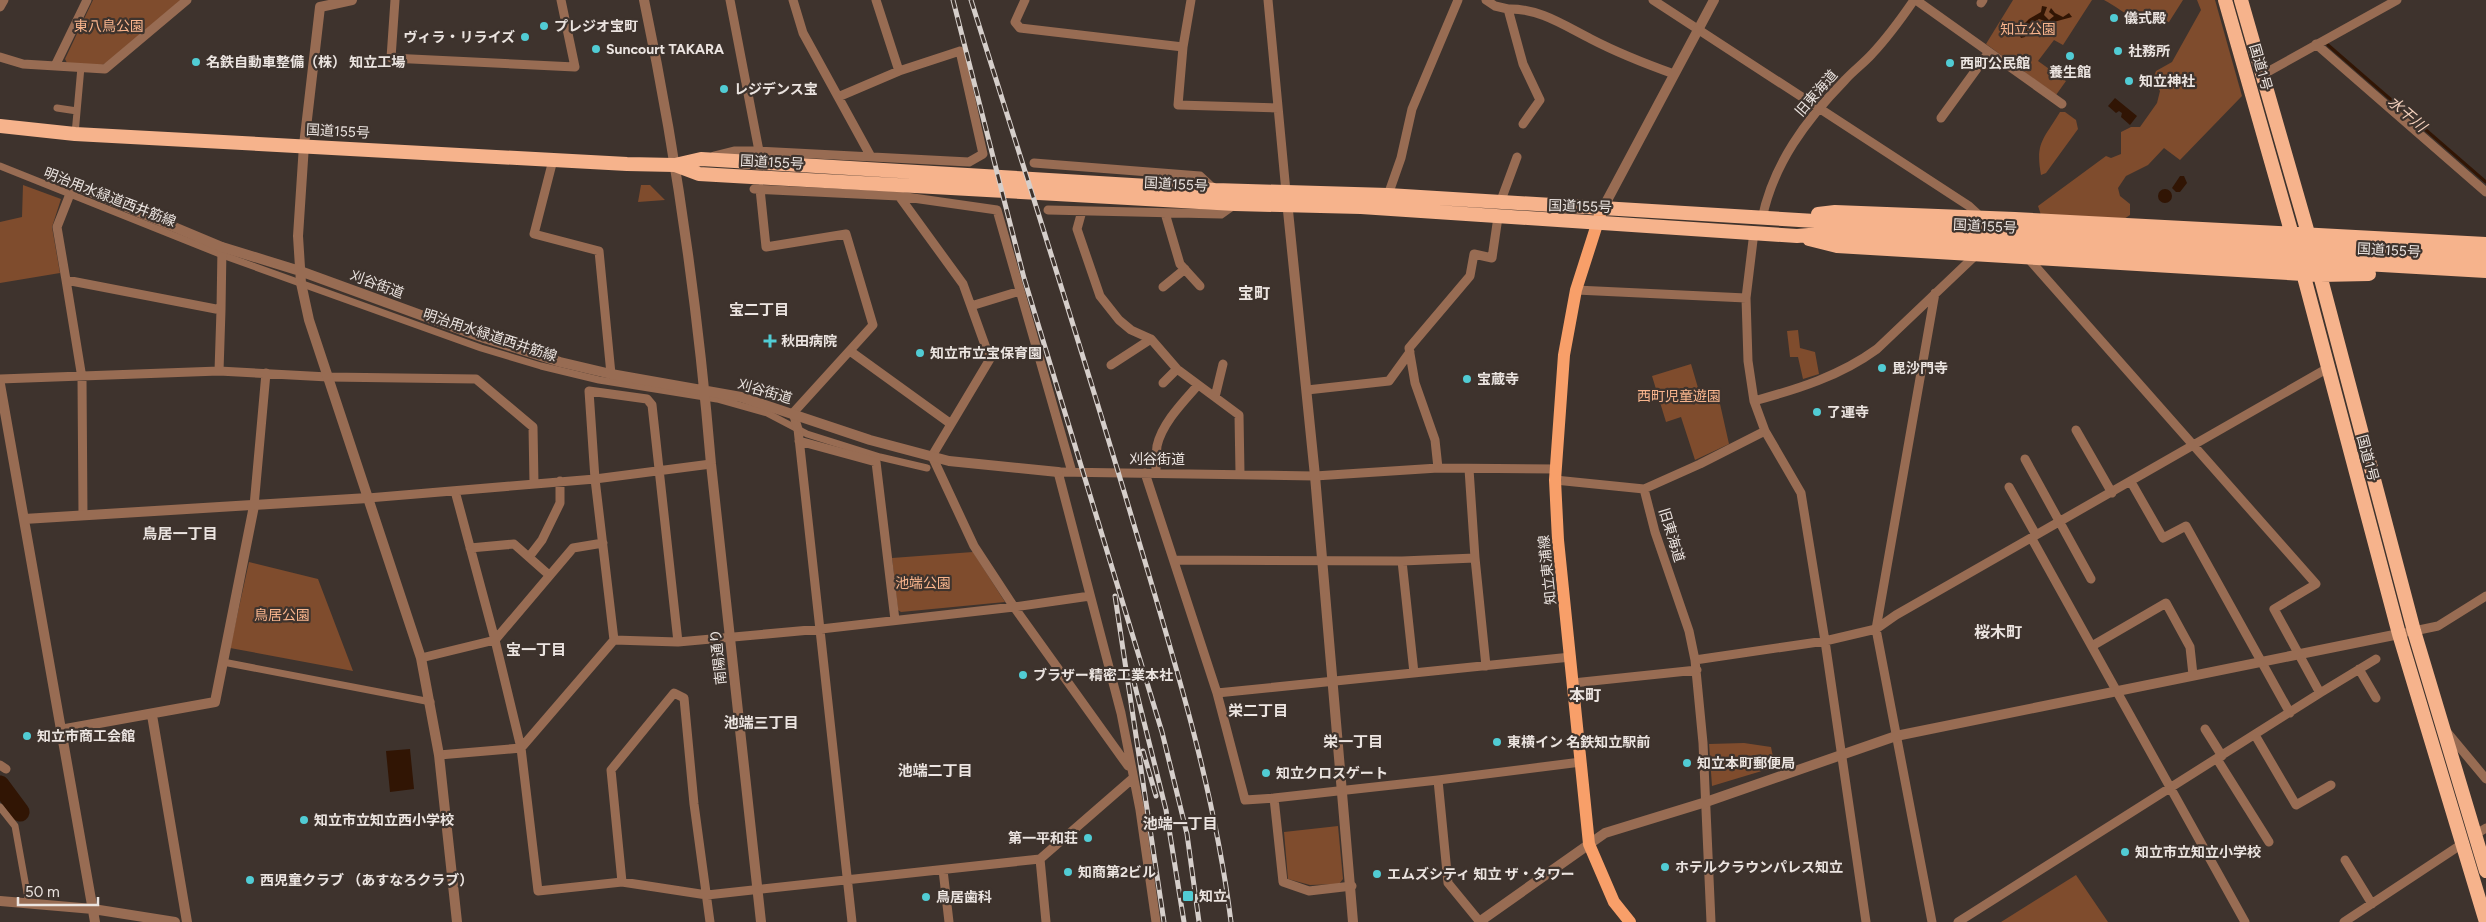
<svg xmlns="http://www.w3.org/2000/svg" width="2486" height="922" viewBox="0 0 2486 922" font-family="Figtree,'Noto Sans JP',sans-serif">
  <rect width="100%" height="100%" fill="#3e332d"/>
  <!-- green -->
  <path fill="#7f4c2d" d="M 93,0 L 181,0 L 106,63 L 102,65 L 67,63 L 65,59 Z
    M 2013,0 L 2092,0 L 2063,45 L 2054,40 L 2038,61 L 2066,81 L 2056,95 L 1986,44 Z
    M 2104,0 L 2183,0 L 2169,22 C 2133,25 2133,16 2104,0 Z
    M 2197,0 L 2215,0 L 2242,96 L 2180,160 L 2164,148 L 2148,165 L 2126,176 L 2118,188 L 2120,196 L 2130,204 L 2130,215 L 2124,219 L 2041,215 L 2038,206 L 2106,156 L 2111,158 L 2121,154 L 2121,132 L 2131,127 L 2140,127 L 2157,103 L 2160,91 L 2153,79 L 2156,71 L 2172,62 L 2201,10 Z
    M 2060,112 L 2065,112 L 2076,120 L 2078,129 L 2046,173 L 2041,175 C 2035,142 2044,139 2060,112 Z
    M 23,185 L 61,199 L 52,227 L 60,273 L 0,283 L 0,222 L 22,217 Z
    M 641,185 L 650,185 L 665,200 L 638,202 Z
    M 1798,330 L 1800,348 L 1815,352 L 1819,374 L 1803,379 L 1798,357 L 1790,357 L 1787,331 Z
    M 1691,364 L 1701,398 L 1718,395 L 1729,444 L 1695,460 L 1681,417 L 1666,422 L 1652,376 Z
    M 973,552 L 1005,602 L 901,612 L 898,610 L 892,558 Z
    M 249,562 L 318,579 L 353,671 L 230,648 Z
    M 1744,743 L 1771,747 L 1775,767 L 1712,786 L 1709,744 Z
    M 1338,826 L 1343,879 L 1339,884 L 1310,885 L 1288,879 L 1284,832 Z
    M 2076,875 L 2108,922 L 2001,922 Z"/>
  <!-- water -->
  <path fill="#311504" d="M 2042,6 L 2047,7 L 2044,15 L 2049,20 L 2054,16 L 2049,12 L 2051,8 L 2055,13 L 2063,17 L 2069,13 L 2072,17 L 2050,23 L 2039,19 L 2029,25 L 2025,37 L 2021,38 L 2017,31 L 2029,19 L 2041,12 Z
    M 2115,98 L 2137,116 L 2130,125 L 2121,117 L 2122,113 L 2119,111 L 2116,113 L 2108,106 Z
    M 2180,176 L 2184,176 L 2187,183 L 2180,192 L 2176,192 L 2172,188 Z
    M2158 196a7 7 0 1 1 14 0a7 7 0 1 1-14 0Z
    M 410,749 L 414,789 L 390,792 L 386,751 Z"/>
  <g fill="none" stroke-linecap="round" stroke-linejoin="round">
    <!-- stream -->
    <path stroke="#311504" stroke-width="3" d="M 2328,45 L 2486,182"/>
    <!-- river -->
    <path stroke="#311504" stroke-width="19" d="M 0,785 L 20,812"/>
    <!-- pedestrian -->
    <path stroke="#986c53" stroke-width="7" d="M 57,108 L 77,111
      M 75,134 L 81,67
      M 0,166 L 225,256 L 481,348 L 541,366 L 599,380 L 717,399 L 767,413 L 807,434 L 880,457 L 927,468
      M 223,662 L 431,702
      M 0,807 L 15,826 L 29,904"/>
    <!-- minor -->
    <path stroke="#986c53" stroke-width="9" d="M 395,0 L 391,58 L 575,67 L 561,0
      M 730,0 L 759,151
      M 793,0 L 803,33 L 870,155
      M 876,0 L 899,71
      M 1025,0 L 1015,22 L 1020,28 L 1183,47 L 1178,105 L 1278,108
      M 1268,0 L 1286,192
      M 1486,0 L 1495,6 L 1508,9 L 1523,64 L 1540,100 L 1523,124
      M 1653,0 L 1969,206 L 1982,218
      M 1916,0 L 2062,104
      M 1981,3 L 1983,0
      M 0,7 L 4,0
      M 1508,9 C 1539,8 1565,26 1591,39 C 1618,53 1646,64 1674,74
      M 2316,44 L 2486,192
      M 1183,47 L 1191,0
      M 0,57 L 23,64 L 105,69 L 187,0
      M 55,66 L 87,0
      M 2262,75 L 2397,0
      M 1941,118 L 1989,52
      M 714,156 L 734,151 L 759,151 L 969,162 L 983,154 L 960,51 L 899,71 L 838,97
      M 553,160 L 534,234 L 599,251 L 611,374
      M 1034,163 L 1200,176 L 1215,190
      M 754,189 L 899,196 L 997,210 L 1072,472
      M 760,189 L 766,247 L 846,234 L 873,325 L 793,413 L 798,429 L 852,922
      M 1388,195 L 1401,158 L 1412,109 L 1458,0
      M 899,196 L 963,284 L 990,359 L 932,456 L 974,546 L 1014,607 L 1128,766
      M 1500,203 L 1517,157
      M 1048,210 L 1221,214 L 1235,204
      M 1082,211 L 1077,229 L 1100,296 L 1119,320 L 1131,330 L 1151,339 L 1177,369 L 1239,415 L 1240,473
      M 1165,213 L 1180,264 L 1200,286
      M 1762,219 C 1773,164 1806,120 1845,80 C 1853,71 1864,63 1872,54 C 1888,37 1901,19 1914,0
      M 1754,232 L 1746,298 L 1748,361 L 1754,401 L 1765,431 L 1801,493 L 1825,641 L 1866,922
      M 66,280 L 57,227 L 70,194 L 75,189 L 81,188
      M 1163,287 L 1185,269
      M 1576,290 L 1746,298
      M 971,306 L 1020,291
      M 850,351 L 951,424
      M 1111,365 L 1151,339
      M 219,371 L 221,310
      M 0,379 L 219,371 L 328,377 L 476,379 L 533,427 L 534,484
      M 1163,383 L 1177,369
      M 1307,390 L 1389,381 L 1410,352
      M 1215,397 L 1223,364
      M 1754,401 C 1798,389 1840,376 1877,349 L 1978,253
      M 2076,430 L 2112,493
      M 799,441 L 876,462 L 895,620
      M 2025,459 L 2091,579
      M 1438,468 L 1435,440 L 1415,383 L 1409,348 L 1470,276 L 1474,254 L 1492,258 L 1498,217
      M 1145,473 L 1217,693 L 1245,800 L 1274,798 L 1283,882 L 1309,891 L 1352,886
      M 1156,473 C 1156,464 1156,454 1157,446 C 1162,423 1184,401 1198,385
      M 1555,480 L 1644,489 L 1700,464 L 1765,431
      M 2131,482 L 2163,538 L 2186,526 L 2290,713
      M 2009,487 L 2036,535
      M 1644,489 L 1655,532 L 1689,631 L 1695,660 L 1703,743 L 1711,922
      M 455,491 L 495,640 L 521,748 L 538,891 L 622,882 L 707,895 L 1040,859 L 1132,779
      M 368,498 L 595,479 L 711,464
      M 254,506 L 266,373
      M 83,515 L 82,378 L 66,280 L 221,310 L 222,247
      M 2032,539 L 2245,922
      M 470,548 L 514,544 L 549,575
      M 529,557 L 542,540 L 560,503 L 560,481
      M 1475,558 L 1486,666
      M 1175,560 L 1402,561 L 1475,558 L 1469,469
      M 1402,561 L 1414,673
      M 2414,631 L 2438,626 L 2486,596
      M 614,640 L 678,642 L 821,629 L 1014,607 L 1090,596
      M 2092,646 L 2166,603 L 2190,647 L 2193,675
      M 421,658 L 495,640 L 573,548 L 603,543
      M 1695,660 L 1825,641 L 1876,629 L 1896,615 L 2328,368
      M 2359,669 L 2376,698
      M 1573,683 L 1697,670
      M 1217,693 L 1571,657
      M 2320,693 L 2376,659
      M 2205,729 L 2222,756
      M 2447,732 L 2486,779
      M 2255,735 L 2296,805 L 2331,785
      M 439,755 L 521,748 L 614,640 L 595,479 L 589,391 L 647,399 L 652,405 L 678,642
      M 2217,759 L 2269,842
      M 0,765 L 6,769
      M 1438,780 L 1448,883 L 1480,922
      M 1274,798 L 1438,780 L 1581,762
      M 2476,834 L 2486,828
      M 1040,859 L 1046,922
      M 2345,860 L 2372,904
      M 943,870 L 949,922
      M 622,882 L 611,770 L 674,693 L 684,698 L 694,804 L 710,922
      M 1156,922 L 1140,810 L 1121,713 L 1058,472 L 1315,476 L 1438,468 L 1556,469
      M 1932,922 L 1876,629 L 1935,293
      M 1958,922 L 2320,693 L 2274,609 L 2316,584 L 2027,257
      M 2344,922 L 2462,844"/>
    <!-- tertiary -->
    <path stroke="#986c53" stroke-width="10" d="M 352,0 L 320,7 L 304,145 L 298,236 L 301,283 L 309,320 L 421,658 L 439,755 L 457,922
      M 644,0 C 676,152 698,308 711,464 L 761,922
      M 81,188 L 222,247 L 300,271 L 481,337 L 560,362 L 611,374 L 741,397 L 870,440 L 949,461 L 1058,472
      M 1287,201 L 1315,476 L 1353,922
      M 1603,208 L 1714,0
      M 0,384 L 95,922
      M 24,519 L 368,498
      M 152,715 L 187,922
      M 60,730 L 215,702 L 254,506
      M 0,901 L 93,909 L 175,922
      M 1479,922 L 1605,833 L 1706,802 L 1896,736 L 2404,633"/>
    <!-- primary -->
    <path stroke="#f89f69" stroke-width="12" d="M 1600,215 L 1576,290 L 1564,355 L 1555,480 L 1558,540 L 1589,844 L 1614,902 L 1630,922"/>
    <!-- trunk -->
    <path stroke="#f6b38c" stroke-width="14" d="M 2225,0 L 2303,273 L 2399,634 L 2486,922
      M 2241,0 L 2320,275 L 2414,631 L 2486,871
      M 0,126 L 75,134 L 627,164 L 675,165 L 701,159 L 1215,190 L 1388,195 L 1947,229 L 2486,257
      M 675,165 L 699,174 L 1235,204 L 1361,207 L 1797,236 L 1821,234 L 1946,240 L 2486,271
      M 1818,214 L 1835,212 L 2015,219 L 2486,244
      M 1809,239 L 1837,246 L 2320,275 L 2369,274"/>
    <!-- rail casing -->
    <g stroke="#d6cfcb" stroke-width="5">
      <path id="rail" d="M 953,0 L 1024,278 L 1162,732 L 1187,834 L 1199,922
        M 971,0 C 1026,175 1082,349 1134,525 C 1173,656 1214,786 1231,922
        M 1115,596 L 1164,922
        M 1133,678 L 1166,810 L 1184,922
        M 1143,751 L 1156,796"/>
    </g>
    <!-- rail -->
    <use href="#rail" stroke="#3e332d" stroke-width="3" stroke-dasharray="9" stroke-linecap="butt"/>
  </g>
  <!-- markers -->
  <g fill="#51ccd4" stroke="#3e332d" stroke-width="2">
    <circle cx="2114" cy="18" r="5"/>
    <circle cx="544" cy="26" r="5"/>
    <circle cx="525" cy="37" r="5"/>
    <circle cx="596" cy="49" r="5"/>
    <circle cx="2118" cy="51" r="5"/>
    <circle cx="2070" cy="56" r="5"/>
    <circle cx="196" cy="62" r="5"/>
    <circle cx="1950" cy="63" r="5"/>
    <circle cx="2129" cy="81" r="5"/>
    <circle cx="724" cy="89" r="5"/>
    <path d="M767.5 333.5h5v5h5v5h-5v5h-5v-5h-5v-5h5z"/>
    <circle cx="920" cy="353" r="5"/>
    <circle cx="1882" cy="368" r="5"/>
    <circle cx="1467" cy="379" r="5"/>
    <circle cx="1817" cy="412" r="5"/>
    <circle cx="1023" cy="675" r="5"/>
    <circle cx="27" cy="736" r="5"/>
    <circle cx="1497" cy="742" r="5"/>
    <circle cx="1687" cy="763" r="5"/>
    <circle cx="1266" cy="773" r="5"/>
    <circle cx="304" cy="820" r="5"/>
    <circle cx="1088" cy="838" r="5"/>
    <circle cx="2125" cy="852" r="5"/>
    <circle cx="1665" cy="867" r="5"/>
    <circle cx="1068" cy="872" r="5"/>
    <circle cx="1377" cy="874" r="5"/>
    <circle cx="250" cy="880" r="5"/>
    <rect x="1182" y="890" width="12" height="12" rx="2.5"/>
    <circle cx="926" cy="897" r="5"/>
  </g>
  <g text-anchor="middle" stroke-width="4.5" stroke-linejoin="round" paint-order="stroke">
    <!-- poi labels -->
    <g font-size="14" font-weight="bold" fill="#ebe4e0" stroke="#3e332d" text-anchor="start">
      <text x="2124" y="23">儀式殿</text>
      <text x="554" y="31">プレジオ宝町</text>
      <text x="515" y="42" text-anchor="end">ヴィラ・リライズ</text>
      <text x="606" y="54">Suncourt TAKARA</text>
      <text x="2128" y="56">社務所</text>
      <text x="206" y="67">名鉄自動車整備（株） 知立工場</text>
      <text x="1960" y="68">西町公民館</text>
      <text x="2070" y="77" text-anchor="middle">養生館</text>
      <text x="2139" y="86">知立神社</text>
      <text x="734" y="94">レジデンス宝</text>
      <text x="781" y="346">秋田病院</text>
      <text x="930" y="358">知立市立宝保育園</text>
      <text x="1892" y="373">毘沙門寺</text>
      <text x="1477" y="384">宝蔵寺</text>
      <text x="1827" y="417">了運寺</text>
      <text x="1033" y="680">ブラザー精密工業本社</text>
      <text x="37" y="741">知立市商工会館</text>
      <text x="1507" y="747">東横イン 名鉄知立駅前</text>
      <text x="1697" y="768">知立本町郵便局</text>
      <text x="1276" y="778">知立クロスゲート</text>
      <text x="314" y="825">知立市立知立西小学校</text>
      <text x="1078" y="843" text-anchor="end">第一平和荘</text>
      <text x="2135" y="857">知立市立知立小学校</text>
      <text x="1675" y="872">ホテルクラウンパレス知立</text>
      <text x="1078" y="877">知商第2ビル</text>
      <text x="1387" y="879">エムズシティ 知立 ザ・タワー</text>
      <text x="260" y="885">西児童クラブ （あすなろクラブ）</text>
      <text x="1199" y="901">知立</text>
      <text x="936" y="902">鳥居歯科</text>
    </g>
    <!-- park labels -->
    <g font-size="14" fill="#f9b58d" stroke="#3e332d">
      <text x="109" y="31">東八鳥公園</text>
      <text x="2028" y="34">知立公園</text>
      <text x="1679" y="401">西町児童遊園</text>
      <text x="923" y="588">池端公園</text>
      <text x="282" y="620">鳥居公園</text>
    </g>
    <!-- street labels -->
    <g font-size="14" fill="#ebe4e0" stroke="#3e332d">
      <text transform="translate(2261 67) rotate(74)" y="5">国道1号</text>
      <text transform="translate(1816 93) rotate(-49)" y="5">旧東海道</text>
      <text transform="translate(338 131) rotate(3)" y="5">国道155号</text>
      <text transform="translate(772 162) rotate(3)" y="5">国道155号</text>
      <text transform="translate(1176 184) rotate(3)" y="5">国道155号</text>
      <text transform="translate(110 197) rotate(21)" y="5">明治用水緑道西井筋線</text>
      <text transform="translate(1580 206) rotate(2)" y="5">国道155号</text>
      <text transform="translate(1985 226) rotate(3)" y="5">国道155号</text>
      <text transform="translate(2389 250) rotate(3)" y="5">国道155号</text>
      <text transform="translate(377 284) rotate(20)" y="5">刈谷街道</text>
      <text transform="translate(490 335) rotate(18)" y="5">明治用水緑道西井筋線</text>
      <text transform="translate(765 391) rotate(16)" y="5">刈谷街道</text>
      <text transform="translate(2368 458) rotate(75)" y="5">国道1号</text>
      <text x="1157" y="464">刈谷街道</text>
      <text transform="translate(1672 535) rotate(73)" y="5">旧東海道</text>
      <text transform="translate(1547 570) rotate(-96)" y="5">知立東浦線</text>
      <text transform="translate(718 657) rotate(-96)" y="5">南陽通り</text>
    </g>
    <!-- water labels -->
    <g font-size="15" font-style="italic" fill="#f3d0bc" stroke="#3e332d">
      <text transform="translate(2407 114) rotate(41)" y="5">水干川</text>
    </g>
    <!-- neighbourhood labels -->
    <g font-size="15" font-weight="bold" fill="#ebe4e0" stroke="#3e332d">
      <text x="759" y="315">宝二丁目</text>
      <text x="180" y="539">鳥居一丁目</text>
      <text x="536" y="655">宝一丁目</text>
      <text x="1258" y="716">栄二丁目</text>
      <text x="761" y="728">池端三丁目</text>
      <text x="1353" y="747">栄一丁目</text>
      <text x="935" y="776">池端二丁目</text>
      <text x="1180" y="829">池端一丁目</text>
    </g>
    <!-- quarter labels -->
    <g font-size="16" font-weight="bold" fill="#ebe4e0" stroke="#3e332d">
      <text x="1254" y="299">宝町</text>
      <text x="1998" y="638">桜木町</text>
      <text x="1585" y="701">本町</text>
    </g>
  </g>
  <!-- scale -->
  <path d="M18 897v8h80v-8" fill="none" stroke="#ebe4e0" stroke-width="2.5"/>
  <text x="25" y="897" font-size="15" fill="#ebe4e0" stroke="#3e332d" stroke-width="4" paint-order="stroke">50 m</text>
</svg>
